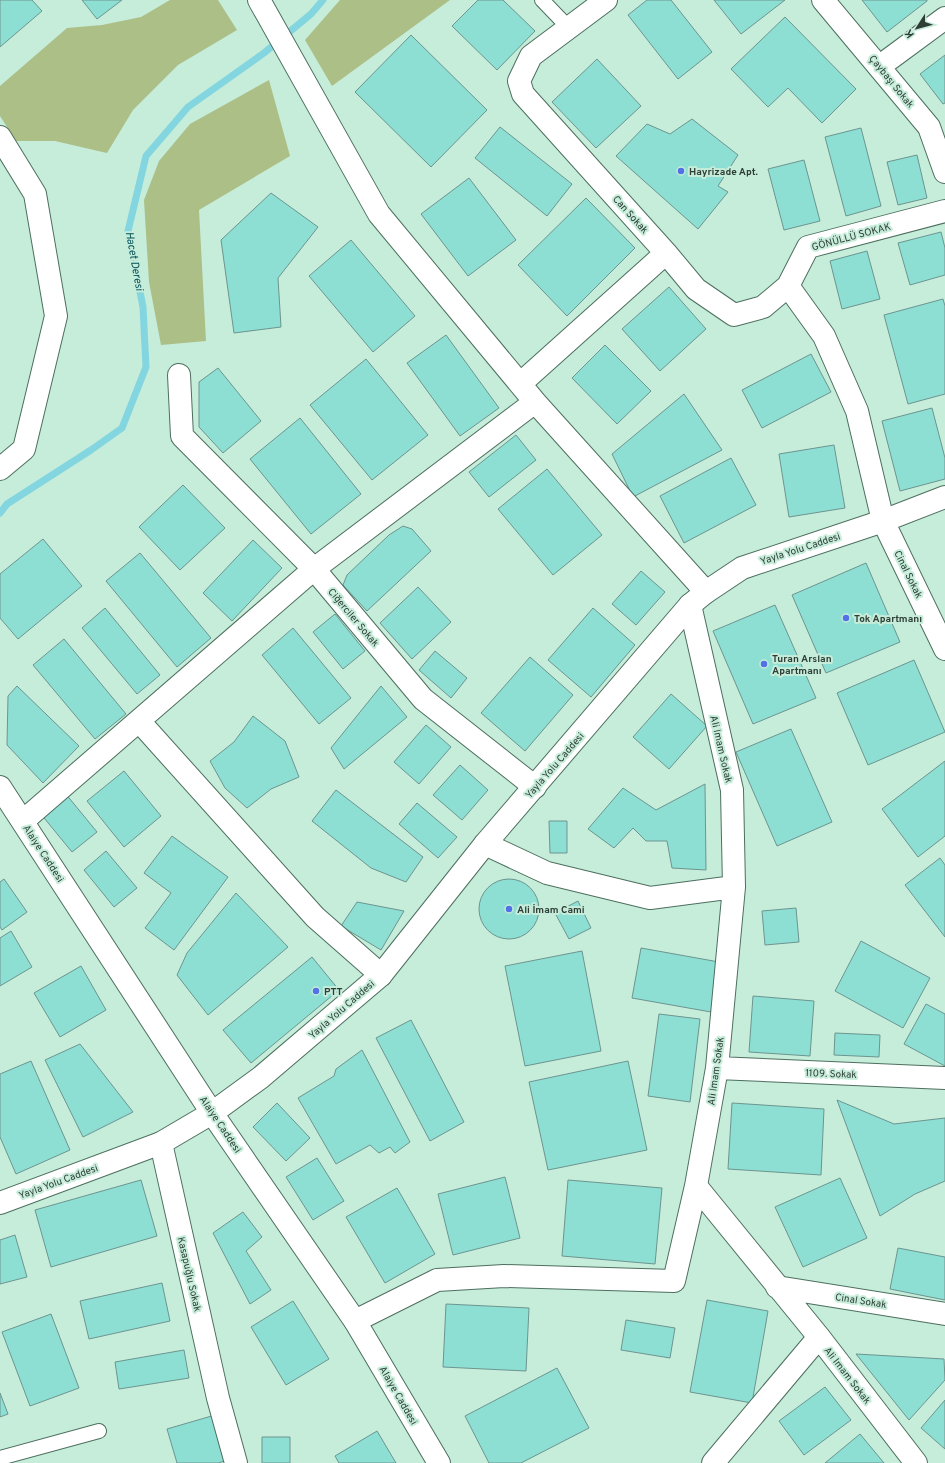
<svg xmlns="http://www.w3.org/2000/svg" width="945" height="1463" viewBox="0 0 945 1463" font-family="Overpass,sans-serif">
  <rect width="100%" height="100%" fill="#c6ecda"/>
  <!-- green -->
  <path fill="#acbf86" d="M 170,0 L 218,0 L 237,30 L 178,65 L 133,110 L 107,153 L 55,141 L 16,141 L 0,116 L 0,86 L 67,28 L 102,25 L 141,17 Z
    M 340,0 L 450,0 L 332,86 L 305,40 Z
    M 269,80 L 290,156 L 199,210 L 206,341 L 161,345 L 149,282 L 144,200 L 159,161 L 190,124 Z"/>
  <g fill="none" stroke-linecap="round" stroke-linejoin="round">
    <!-- stream -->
    <path stroke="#83d6e0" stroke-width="7" d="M 0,513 L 7,504 L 91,450 L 122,428 L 146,367 L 143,307 L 128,231 L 146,156 L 188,107 L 264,53 L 311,14 L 323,0"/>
  </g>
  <!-- building -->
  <path fill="#8ddfd4" stroke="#6c958f" d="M 0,0 L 32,0 L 42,11 L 0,47 Z
    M 82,0 L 122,0 L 97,19 Z
    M 478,0 L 503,0 L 535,31 L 497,70 L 452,26 Z
    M 647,0 L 671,0 L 712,52 L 678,79 L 628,15 Z
    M 714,0 L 785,0 L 741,34 Z
    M 862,0 L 927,0 L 927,1 L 887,32 Z
    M 785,17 L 856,89 L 822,123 L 788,88 L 768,107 L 731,69 Z
    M 411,35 L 487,110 L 431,167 L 355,92 Z
    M 945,55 L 945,103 L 943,104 L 920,74 Z
    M 597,59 L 641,106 L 596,148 L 552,102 Z
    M 692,119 L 738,155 L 718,186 L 728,192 L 698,229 L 616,156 L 647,124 L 670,134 Z
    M 500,127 L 572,184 L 547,216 L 475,158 Z
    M 861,128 L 881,206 L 846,216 L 825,137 Z
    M 917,155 L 927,198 L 898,205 L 887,162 Z
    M 804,160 L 820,221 L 784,230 L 768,169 Z
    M 469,178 L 516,240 L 468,276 L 421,214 Z
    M 271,193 L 318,227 L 278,278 L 281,327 L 234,333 L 221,240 Z
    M 586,198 L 635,248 L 567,316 L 518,265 Z
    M 941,232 L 945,248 L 945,275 L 910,285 L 898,243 Z
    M 351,240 L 415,316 L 373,352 L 309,276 Z
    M 867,251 L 880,299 L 842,309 L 830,261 Z
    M 669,287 L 706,329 L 660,371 L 622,329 Z
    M 943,299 L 945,306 L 945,394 L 908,404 L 884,315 Z
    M 446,335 L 499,408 L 460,436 L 407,363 Z
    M 605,345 L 651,391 L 617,424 L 572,378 Z
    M 811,354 L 831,392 L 762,428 L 742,390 Z
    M 366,359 L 428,435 L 372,480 L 310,405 Z
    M 218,368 L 261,421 L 223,453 L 199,427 L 199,382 Z
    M 684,394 L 722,450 L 633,497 L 612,454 Z
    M 932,408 L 945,458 L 945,479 L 900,491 L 882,421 Z
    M 300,418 L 361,494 L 311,534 L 250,459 Z
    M 516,435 L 536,460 L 489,497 L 469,472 Z
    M 834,445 L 845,508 L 789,517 L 779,454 Z
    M 731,458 L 756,505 L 684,543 L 660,496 Z
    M 547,469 L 602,535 L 553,575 L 498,509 Z
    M 183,485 L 225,528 L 180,570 L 139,527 Z
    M 403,526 L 412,529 L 431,551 L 367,611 L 343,585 L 347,575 L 389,535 Z
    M 43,539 L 82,586 L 18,639 L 0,618 L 0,574 Z
    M 253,540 L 282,568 L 232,621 L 203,593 Z
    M 140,553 L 211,638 L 177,667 L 106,581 Z
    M 866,563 L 900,642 L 826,673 L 792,595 Z
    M 641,571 L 665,592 L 636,625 L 612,604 Z
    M 418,587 L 451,622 L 412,659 L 380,623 Z
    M 775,605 L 816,698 L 753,724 L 713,631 Z
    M 105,608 L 160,675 L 137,694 L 82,628 Z
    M 593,608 L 635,645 L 591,697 L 548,660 Z
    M 335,614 L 365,651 L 343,669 L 313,632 Z
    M 293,628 L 351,698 L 319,724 L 262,655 Z
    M 64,639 L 126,714 L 95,739 L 33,665 Z
    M 435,651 L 467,678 L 451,698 L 419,670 Z
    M 530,657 L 573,695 L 525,751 L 481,713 Z
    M 914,660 L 945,732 L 868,765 L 837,693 Z
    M 17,686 L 79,746 L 43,783 L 7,745 L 8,696 Z
    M 381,686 L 407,717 L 344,769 L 331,748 Z
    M 671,694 L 707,726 L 669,769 L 633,737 Z
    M 253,716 L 285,741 L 299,777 L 271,789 L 247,808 L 225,788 L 210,761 L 234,742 Z
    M 426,725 L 451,747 L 419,784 L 394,762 Z
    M 791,729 L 832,822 L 777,846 L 736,752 Z
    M 945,761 L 945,836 L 918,857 L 882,809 Z
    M 460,765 L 488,790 L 462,820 L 433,795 Z
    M 124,771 L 161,816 L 124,847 L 87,801 Z
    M 705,784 L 706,870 L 672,868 L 667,841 L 646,841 L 633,828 L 614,848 L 588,829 L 623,788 L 656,810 Z
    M 336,790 L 423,857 L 406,882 L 371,868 L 312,821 Z
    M 65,793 L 97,832 L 72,852 L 40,813 Z
    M 417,803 L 457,837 L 438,858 L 399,824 Z
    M 549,821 L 567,821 L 567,853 L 550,853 Z
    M 172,836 L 228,877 L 174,950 L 145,928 L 171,893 L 144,873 Z
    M 106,851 L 137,888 L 114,907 L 84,870 Z
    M 940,858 L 945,865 L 945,937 L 905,885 Z
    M479 909a30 30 0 1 1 60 0a30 30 0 1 1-60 0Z
    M 4,879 L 27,912 L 2,930 L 0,927 L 0,882 Z
    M 236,893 L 288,947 L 208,1015 L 177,975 L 187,953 Z
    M 578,901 L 591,928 L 569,939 L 555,913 Z
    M 357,902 L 404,911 L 381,950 L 341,926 Z
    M 796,908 L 799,942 L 765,945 L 762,911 Z
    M 11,931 L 32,967 L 0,986 L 0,938 Z
    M 861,941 L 930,978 L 903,1028 L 835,991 Z
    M 641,948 L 719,962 L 711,1012 L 632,998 Z
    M 582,951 L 601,1051 L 525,1066 L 505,966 Z
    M 312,957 L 339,990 L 251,1063 L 223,1030 Z
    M 81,966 L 106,1010 L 60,1037 L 34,993 Z
    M 753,996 L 814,1001 L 810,1056 L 749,1052 Z
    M 926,1004 L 945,1014 L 945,1066 L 904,1044 Z
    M 659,1014 L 700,1019 L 690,1102 L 648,1096 Z
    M 411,1020 L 464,1122 L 430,1141 L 376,1038 Z
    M 835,1033 L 880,1035 L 879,1057 L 834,1055 Z
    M 80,1044 L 133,1112 L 83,1137 L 45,1060 Z
    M 362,1050 L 410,1142 L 395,1153 L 390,1147 L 379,1153 L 370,1145 L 336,1164 L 298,1098 L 334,1076 L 336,1069 Z
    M 31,1061 L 70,1150 L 16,1174 L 0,1137 L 0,1074 Z
    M 628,1061 L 647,1150 L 548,1170 L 529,1082 Z
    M 837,1100 L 894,1124 L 945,1118 L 945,1181 L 915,1194 L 880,1216 Z
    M 277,1103 L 310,1138 L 286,1161 L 253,1127 Z
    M 732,1103 L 824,1109 L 821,1175 L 728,1169 Z
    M 317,1158 L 344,1201 L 313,1220 L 286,1177 Z
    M 505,1177 L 520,1238 L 453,1255 L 438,1194 Z
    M 840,1178 L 867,1238 L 803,1267 L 775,1207 Z
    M 141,1180 L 157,1236 L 51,1267 L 35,1210 Z
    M 568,1180 L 662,1188 L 655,1264 L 562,1256 Z
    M 397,1188 L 435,1254 L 385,1283 L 346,1217 Z
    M 243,1212 L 262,1237 L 246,1251 L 271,1290 L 250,1304 L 213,1233 Z
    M 15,1235 L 27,1277 L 0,1284 L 0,1240 Z
    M 898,1248 L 945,1257 L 945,1300 L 890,1289 Z
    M 162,1283 L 170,1321 L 89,1339 L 80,1301 Z
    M 707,1300 L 768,1311 L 752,1403 L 690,1392 Z
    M 293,1301 L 329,1359 L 286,1385 L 251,1327 Z
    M 446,1304 L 529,1308 L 526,1371 L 443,1367 Z
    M 51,1314 L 79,1388 L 30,1406 L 2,1332 Z
    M 626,1320 L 675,1328 L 670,1358 L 621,1350 Z
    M 184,1350 L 189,1378 L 119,1389 L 115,1362 Z
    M 856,1354 L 944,1359 L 945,1380 L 909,1420 Z
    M 557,1368 L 589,1428 L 521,1463 L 489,1463 L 465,1416 Z
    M 825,1387 L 851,1420 L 804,1455 L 779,1421 Z
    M 0,1393 L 8,1414 L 0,1417 Z
    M 945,1400 L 945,1449 L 921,1428 Z
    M 215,1415 L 228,1460 L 218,1463 L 177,1463 L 167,1429 Z
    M 377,1431 L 396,1463 L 339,1463 L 335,1456 Z
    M 860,1434 L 884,1463 L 825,1463 Z
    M 262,1437 L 290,1437 L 290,1463 L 262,1463 Z"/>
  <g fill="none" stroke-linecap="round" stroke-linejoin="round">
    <!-- service casing -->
    <g stroke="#4d6f5f" stroke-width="16">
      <path id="service" d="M 542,0 L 569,28
        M 0,1458 L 99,1431"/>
    </g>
    <!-- minor casing -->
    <g stroke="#4d6f5f" stroke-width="24">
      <path id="minor" d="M 259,0 L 379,214 L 535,402 L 706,592
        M 606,0 L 531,56 L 519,81 L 523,94 L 666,253 L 696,289 L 734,315 L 763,307 L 788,286 L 808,247 L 945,211
        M 823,0 L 929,127 L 945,172
        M 880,66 L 945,18
        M 0,137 L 35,194 L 56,316 L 24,449 L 0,469
        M 788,286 L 824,336 L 857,411 L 883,521 L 945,649
        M 179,375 L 182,436 L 314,569 L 423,699 L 535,787
        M 520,384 L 666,253
        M 690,605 L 732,790 L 734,887 L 717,1068 L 696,1186 L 819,1337 L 916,1463
        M 139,721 L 315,917 L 381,975
        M 23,821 L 314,569 L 535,402
        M 485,844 L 547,873 L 650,898 L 734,887
        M 717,1068 L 945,1078
        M 0,1203 L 161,1143
        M 777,1287 L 945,1314
        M 355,1321 L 437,1280 L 504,1276 L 674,1281 L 696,1186
        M 713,1463 L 819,1337"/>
    </g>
    <!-- tertiary casing -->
    <g stroke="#4d6f5f" stroke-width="24">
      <path id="tertiary" d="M 0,787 L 212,1113 L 355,1321 L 439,1463
        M 236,1463 L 218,1398 L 161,1143 L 212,1113 L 260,1078 L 381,975 L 485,844 L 690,605 L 706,592 L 742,568 L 883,521 L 945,497"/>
    </g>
    <!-- service -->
    <use href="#service" stroke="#fff" stroke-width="14"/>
    <!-- minor -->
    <use href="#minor" stroke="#fff" stroke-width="22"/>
    <!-- tertiary -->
    <use href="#tertiary" stroke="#fff" stroke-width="22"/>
  </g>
  <!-- markers -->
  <g fill="#5072e6" stroke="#c6ecda" stroke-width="1.5">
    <circle cx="681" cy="171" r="4"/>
    <circle cx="846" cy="618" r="4"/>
    <circle cx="764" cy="664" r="4"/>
    <circle cx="509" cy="909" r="4"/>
    <circle cx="316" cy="991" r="4"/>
  </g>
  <g text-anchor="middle" stroke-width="4" stroke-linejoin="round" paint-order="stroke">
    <!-- street labels -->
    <g font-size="10" fill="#2e3d36" stroke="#c6ecda">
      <text transform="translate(892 81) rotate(51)" y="4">Çaybaşı Sokak</text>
      <text transform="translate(631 214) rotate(48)" y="4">Can Sokak</text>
      <text transform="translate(851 236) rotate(-15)" y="4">GÖNÜLLÜ SOKAK</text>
      <text transform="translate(800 548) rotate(-18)" y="4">Yayla Yolu Caddesi</text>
      <text transform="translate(909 574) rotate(64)" y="4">Cinal Sokak</text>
      <text transform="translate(354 617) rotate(50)" y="4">Ciğerciler Sokak</text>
      <text transform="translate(722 749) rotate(77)" y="4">Ali Imam Sokak</text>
      <text transform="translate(554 765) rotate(-49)" y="4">Yayla Yolu Caddesi</text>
      <text transform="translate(44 853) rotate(57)" y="4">Alaiye Caddesi</text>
      <text transform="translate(341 1009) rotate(-41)" y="4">Yayla Yolu Caddesi</text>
      <text transform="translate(715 1071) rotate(-82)" y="4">Ali Imam Sokak</text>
      <text transform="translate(831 1073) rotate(2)" y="4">1109. Sokak</text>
      <text transform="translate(221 1124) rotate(56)" y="4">Alaiye Caddesi</text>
      <text transform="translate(58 1181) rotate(-20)" y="4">Yayla Yolu Caddesi</text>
      <text transform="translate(190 1274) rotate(77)" y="4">Kasapuğlu Sokak</text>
      <text transform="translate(861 1300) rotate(9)" y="4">Cinal Sokak</text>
      <text transform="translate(848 1375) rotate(52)" y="4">Ali Imam Sokak</text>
      <text transform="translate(399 1395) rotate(60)" y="4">Alaiye Caddesi</text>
    </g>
    <!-- poi labels -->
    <g font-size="10" font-weight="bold" fill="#2e3d36" stroke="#c6ecda" text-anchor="start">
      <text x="689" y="175">Hayrizade Apt.</text>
      <text x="854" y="622">Tok Apartmanı</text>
      <text x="772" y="662">Turan Arslan<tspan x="772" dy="12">Apartmanı</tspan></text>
      <text x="517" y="913">Ali İmam Cami</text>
      <text x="324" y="995">PTT</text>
    </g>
    <!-- water labels -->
    <g font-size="11" font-style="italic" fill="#015058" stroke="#c6ecda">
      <text transform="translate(135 261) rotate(80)" y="4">Hacet Deresi</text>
    </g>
  </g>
  <!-- north arrow -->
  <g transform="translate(917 28) rotate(234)" stroke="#c6ecda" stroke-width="3" paint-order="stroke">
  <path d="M0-3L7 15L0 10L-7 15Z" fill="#2e3d36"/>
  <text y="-6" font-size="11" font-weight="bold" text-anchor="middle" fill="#2e3d36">K</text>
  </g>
</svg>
